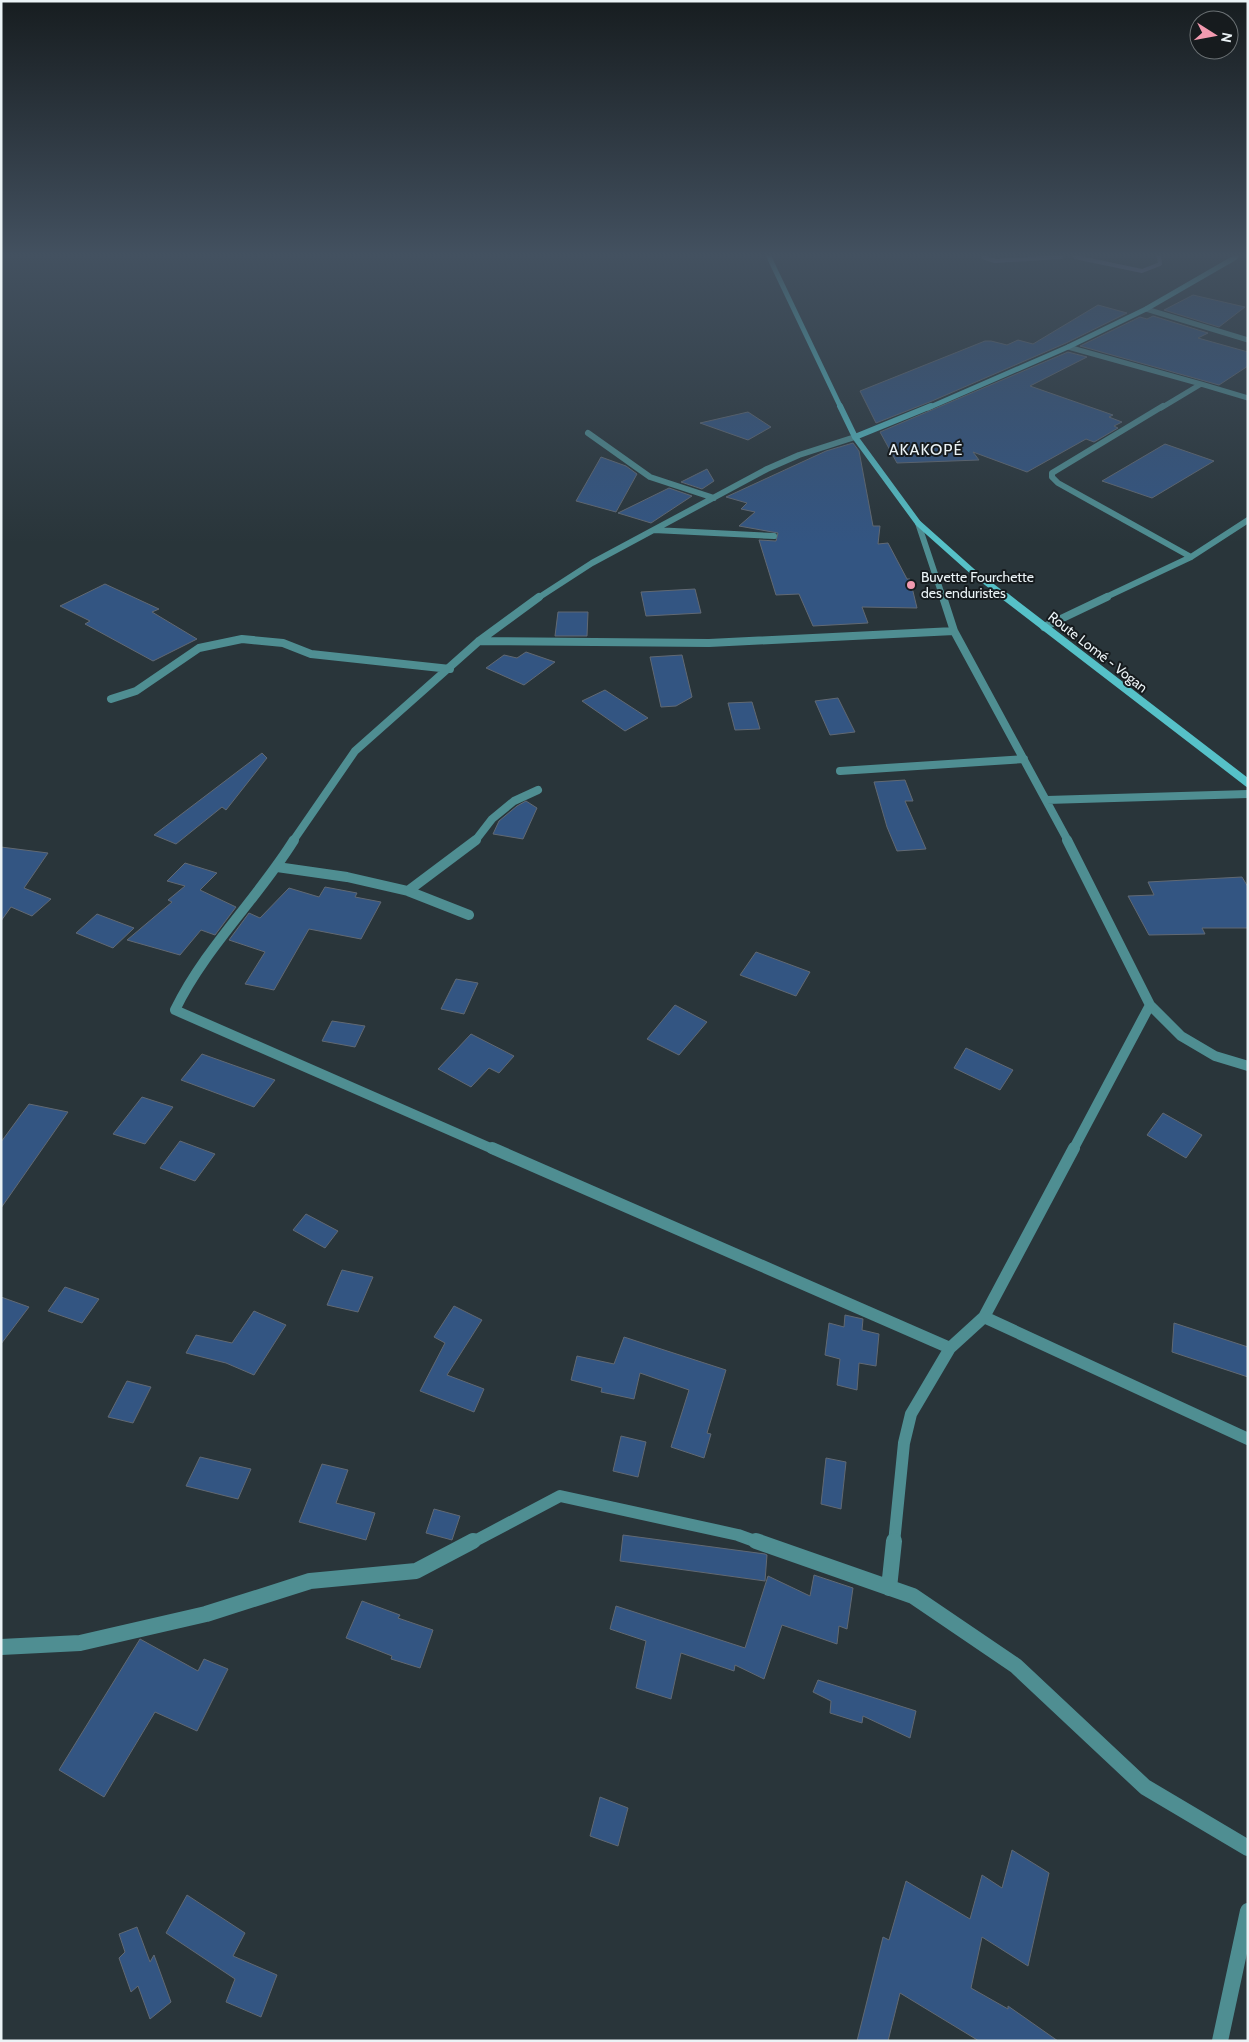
<svg xmlns="http://www.w3.org/2000/svg" width="1249" height="2042" viewBox="0 0 1249 2042" font-family="Cabin,sans-serif">
  <rect width="100%" height="100%" fill="#29353a"/>
  <g fill="none" stroke-linecap="round" stroke-linejoin="round">
    <!-- stream -->
    <path stroke="#7b7db5" stroke-width="4" d="M 983,257 L 995,261 L 1061,257
      M 1075,257 L 1142,271 L 1160,264 L 1159,257"/>
  </g>
  <!-- building -->
  <path fill="#335582" stroke="#616973" d="M 1193,295 L 1245,307 L 1219,327 L 1164,310 Z
    M 1098,305 L 1127,313 L 1066,343 L 932,401 L 876,423 L 860,391 L 985,341 L 991,341 L 1007,345 L 1018,340 L 1033,344 Z
    M 1153,316 L 1208,333 L 1198,338 L 1248,352 L 1248,366 L 1219,385 L 1080,346 L 1140,317 L 1147,319 Z
    M 1068,352 L 1087,357 L 1030,386 L 1113,415 L 1109,417 L 1122,422 L 1114,426 L 1118,428 L 1094,442 L 1086,439 L 1027,472 L 973,452 L 979,460 L 897,463 L 880,432 Z
    M 748,412 L 771,427 L 748,440 L 700,423 Z
    M 853,443 L 859,451 L 873,526 L 880,526 L 878,544 L 888,543 L 907,579 L 910,579 L 917,608 L 862,607 L 868,623 L 813,626 L 799,594 L 776,595 L 759,540 L 776,541 L 778,533 L 739,526 L 755,512 L 741,509 L 747,503 L 726,497 L 826,451 Z
    M 1165,444 L 1214,461 L 1152,498 L 1102,481 Z
    M 601,457 L 626,466 L 637,474 L 616,512 L 576,501 Z
    M 707,469 L 714,481 L 702,489 L 681,482 Z
    M 669,488 L 692,496 L 651,523 L 618,513 Z
    M 105,584 L 159,609 L 152,612 L 197,639 L 153,661 L 85,624 L 90,621 L 60,606 Z
    M 695,589 L 701,613 L 646,616 L 641,592 Z
    M 558,612 L 588,612 L 587,636 L 555,636 Z
    M 526,652 L 555,662 L 524,685 L 486,668 L 504,655 L 517,658 Z
    M 682,655 L 692,697 L 676,706 L 661,707 L 650,657 Z
    M 605,690 L 648,718 L 625,731 L 582,701 Z
    M 838,698 L 855,732 L 830,735 L 815,701 Z
    M 752,702 L 760,729 L 735,730 L 728,703 Z
    M 262,753 L 267,758 L 226,810 L 222,807 L 176,844 L 154,835 Z
    M 905,780 L 913,801 L 905,801 L 926,849 L 897,851 L 887,827 L 874,782 Z
    M 526,801 L 537,808 L 523,839 L 493,834 L 499,821 L 517,806 Z
    M 1,847 L 48,853 L 24,888 L 51,899 L 32,916 L 11,907 L 1,921 Z
    M 185,863 L 217,873 L 200,890 L 236,907 L 215,935 L 201,930 L 180,955 L 127,940 L 172,902 L 168,900 L 185,886 L 167,881 Z
    M 1242,877 L 1248,887 L 1248,928 L 1202,928 L 1205,934 L 1149,935 L 1128,896 L 1154,895 L 1148,882 Z
    M 325,887 L 357,893 L 355,897 L 381,902 L 361,939 L 309,929 L 274,990 L 245,984 L 265,952 L 229,940 L 249,913 L 260,918 L 289,888 L 319,897 Z
    M 97,914 L 134,928 L 113,948 L 76,933 Z
    M 756,952 L 810,972 L 796,996 L 740,975 Z
    M 456,979 L 478,983 L 464,1014 L 441,1009 Z
    M 675,1005 L 707,1022 L 679,1055 L 647,1039 Z
    M 332,1021 L 365,1026 L 355,1047 L 322,1041 Z
    M 471,1034 L 514,1056 L 499,1073 L 489,1068 L 471,1087 L 438,1069 Z
    M 966,1048 L 1013,1070 L 1000,1090 L 954,1068 Z
    M 202,1054 L 275,1080 L 254,1107 L 181,1080 Z
    M 142,1097 L 173,1107 L 145,1144 L 113,1134 Z
    M 29,1104 L 68,1112 L 1,1208 L 1,1142 Z
    M 1163,1113 L 1202,1135 L 1186,1158 L 1147,1135 Z
    M 180,1141 L 215,1154 L 195,1181 L 160,1168 Z
    M 306,1214 L 338,1231 L 325,1248 L 293,1230 Z
    M 342,1270 L 373,1277 L 358,1312 L 327,1305 Z
    M 65,1287 L 99,1299 L 82,1323 L 48,1311 Z
    M 1,1297 L 29,1307 L 1,1344 Z
    M 454,1306 L 482,1320 L 447,1375 L 484,1389 L 474,1412 L 420,1391 L 445,1343 L 434,1337 Z
    M 254,1311 L 286,1325 L 254,1375 L 226,1363 L 186,1353 L 196,1335 L 232,1343 Z
    M 845,1315 L 863,1319 L 862,1330 L 879,1334 L 876,1366 L 859,1363 L 857,1390 L 837,1385 L 840,1359 L 825,1355 L 829,1323 L 844,1327 Z
    M 1174,1323 L 1248,1347 L 1248,1377 L 1172,1352 Z
    M 624,1337 L 726,1370 L 707,1433 L 711,1434 L 704,1458 L 671,1447 L 689,1390 L 640,1373 L 634,1399 L 601,1392 L 602,1388 L 571,1380 L 577,1356 L 614,1364 Z
    M 127,1381 L 151,1387 L 133,1423 L 108,1417 Z
    M 621,1436 L 646,1442 L 638,1477 L 613,1471 Z
    M 200,1457 L 251,1469 L 238,1499 L 186,1486 Z
    M 826,1458 L 846,1462 L 841,1509 L 821,1504 Z
    M 322,1464 L 348,1470 L 336,1503 L 375,1513 L 366,1540 L 299,1522 Z
    M 434,1509 L 460,1516 L 452,1540 L 426,1533 Z
    M 623,1535 L 765,1554 L 767,1555 L 765,1581 L 620,1561 Z
    M 814,1575 L 853,1588 L 847,1629 L 839,1626 L 837,1644 L 782,1625 L 764,1679 L 735,1665 L 734,1671 L 681,1653 L 671,1699 L 636,1688 L 646,1641 L 610,1629 L 616,1606 L 745,1648 L 768,1576 L 810,1596 Z
    M 362,1601 L 400,1615 L 398,1618 L 433,1630 L 420,1668 L 391,1659 L 392,1656 L 346,1638 Z
    M 140,1639 L 198,1671 L 204,1659 L 228,1669 L 197,1731 L 155,1712 L 104,1797 L 59,1770 Z
    M 818,1680 L 916,1711 L 910,1738 L 863,1716 L 862,1723 L 830,1713 L 831,1701 L 813,1692 Z
    M 600,1797 L 628,1808 L 618,1846 L 590,1836 Z
    M 1012,1850 L 1049,1873 L 1028,1966 L 982,1937 L 971,1988 L 1008,2009 L 1008,2006 L 1058,2041 L 979,2041 L 900,1993 L 888,2041 L 857,2041 L 883,1937 L 889,1940 L 906,1881 L 970,1919 L 982,1875 L 1002,1888 Z
    M 187,1895 L 245,1933 L 233,1956 L 277,1975 L 261,2017 L 226,2002 L 235,1979 L 166,1933 Z
    M 137,1927 L 150,1962 L 154,1955 L 171,2002 L 150,2019 L 138,1986 L 131,1992 L 119,1958 L 125,1952 L 119,1934 Z"/>
  <g fill="none" stroke-linecap="round" stroke-linejoin="round">
    <!-- street-far5 -->
    <path stroke="#4f8e92" stroke-width="5" d="M 1146,309 L 1248,340
      M 1068,347 L 1201,384
      M 1161,408 L 1201,384 L 1248,398"/>
    <!-- street-far4 -->
    <path stroke="#4f8e92" stroke-width="6" d="M 1163,406 L 1052,473 L 1052,477 L 1058,483 L 1191,557
      M 588,433 L 650,477 L 714,498
      M 918,523 L 943,598
      M 654,530 L 774,536
      M 538,598 L 592,563 L 767,469 L 799,455 L 855,437
      M 1104,598 L 1191,557 L 1248,520"/>
    <!-- street-far3 -->
    <path stroke="#4f8e92" stroke-width="8" d="M 943,597 L 954,631 L 1068,841
      M 1044,627 L 1107,597
      M 479,641 L 709,643 L 954,631
      M 111,699 L 136,691 L 199,648 L 242,639 L 283,643 L 311,654 L 450,669
      M 840,771 L 1024,759
      M 1047,800 L 1248,794
      M 293,841 L 355,751 L 479,641 L 539,597
      M 475,841 L 492,819 L 514,801 L 538,790"/>
    <!-- street-far2 -->
    <path stroke="#4f8e92" stroke-width="10" d="M 294,840 C 258,898 205,948 175,1010 L 495,1150
      M 1067,840 L 1150,1005 L 1181,1036 L 1215,1056 L 1248,1066
      M 277,867 L 347,877 L 408,891 L 469,915
      M 408,891 L 476,840
      M 1073,1150 L 1150,1005"/>
    <!-- street-far1 -->
    <path stroke="#4f8e92" stroke-width="12" d="M 492,1148 L 950,1348
      M 984,1317 L 1248,1439
      M 471,1543 L 560,1496 L 738,1535 L 760,1543
      M 894,1543 L 904,1443 L 911,1414 L 950,1348 L 984,1317 L 1074,1148"/>
    <!-- street -->
    <path stroke="#4f8e92" stroke-width="16" d="M 756,1541 L 913,1596 L 1016,1666 L 1145,1787 L 1248,1848
      M 889,1588 L 894,1541
      M 1,1647 L 80,1643 L 206,1614 L 310,1581 L 416,1571 L 473,1541
      M 1220,2041 L 1248,1911"/>
    <!-- secondary-far2 -->
    <path stroke="#56c1c8" stroke-width="5" d="M 769,257 L 841,408
      M 928,408 L 1068,347 L 1146,309 L 1236,257"/>
    <!-- secondary-far1 -->
    <path stroke="#56c1c8" stroke-width="6" d="M 840,406 L 855,437 L 918,523 L 973,572 L 1007,598
      M 855,437 L 931,406"/>
    <!-- secondary -->
    <path stroke="#56c1c8" stroke-width="8" d="M 1006,597 L 1248,783"/>
  </g>
  <!-- sky -->
  <linearGradient id="sky" x2="0" y2="1"><stop stop-color="#171d20"/><stop offset="0.47" stop-color="#435160"/><stop offset="1" stop-color="#435160" stop-opacity="0"/></linearGradient>
  <rect width="1249" height="543" fill="url(#sky)"/>
  <!-- markers -->
  <circle fill="#f29ab0" stroke="#161b1e" stroke-width="2" cx="911" cy="585" r="5"/>
  <g text-anchor="middle" stroke-width="4" stroke-linejoin="round" paint-order="stroke">
    <!-- far-poi labels -->
    <g font-size="14" fill="#ebf3f6" stroke="#161b1e" text-anchor="start">
      <text x="921" y="582">Buvette Fourchette<tspan x="921" dy="16">des enduristes</tspan></text>
    </g>
    <!-- far-street labels -->
    <g font-size="14" fill="#ebf3f6" stroke="#161b1e">
      <text transform="translate(1098 652) rotate(38)" y="5">Route Lomé - Vogan</text>
    </g>
    <!-- far-quarter labels -->
    <g font-size="16" letter-spacing="1" fill="#ebf3f6" stroke="#161b1e">
      <text x="926" y="455">AKAKOPÉ</text>
    </g>
  </g>
  <!-- border -->
  <rect width="1249" height="2042" fill="none" stroke="#ebf3f6" stroke-width="5"/>
  <!-- north arrow -->
  <g transform="translate(1214 35) rotate(101)"><circle r="24" fill="#161b1e" stroke="#6b7174"/>
  <path d="M0-4L9 19L0 12L-9 19Z" fill="#f29ab0"/>
  <text y="-8" font-size="14" font-weight="bold" text-anchor="middle" fill="#ebf3f6">N</text>
  </g>
</svg>
